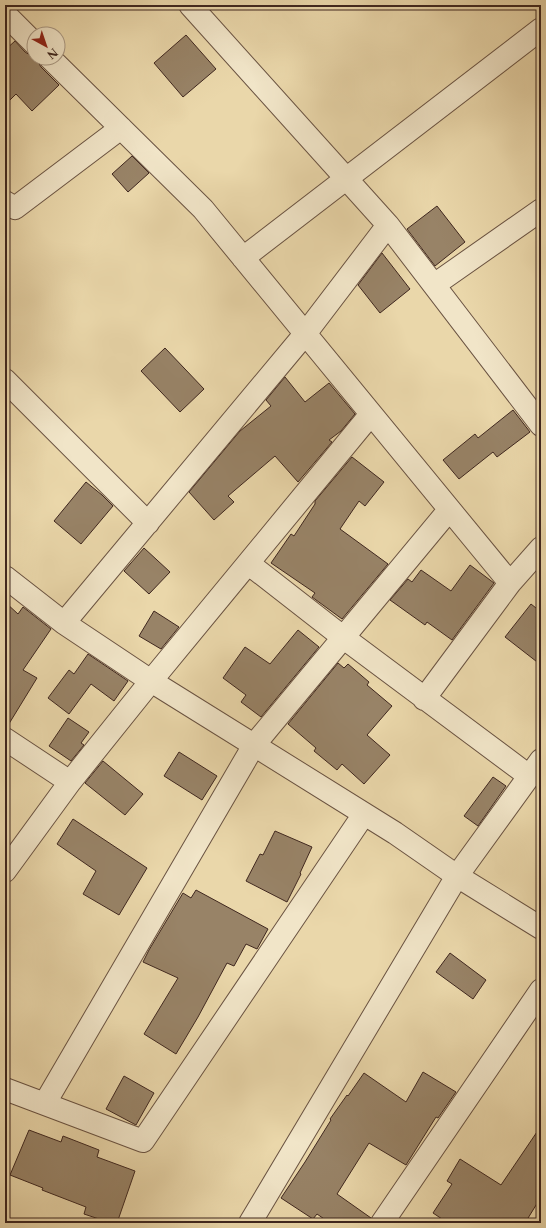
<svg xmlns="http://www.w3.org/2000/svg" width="546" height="1228" viewBox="0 0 546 1228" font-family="'Libre Caslon Text',serif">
  <rect width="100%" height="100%" fill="#ead7aa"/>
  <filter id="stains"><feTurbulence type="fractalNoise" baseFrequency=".005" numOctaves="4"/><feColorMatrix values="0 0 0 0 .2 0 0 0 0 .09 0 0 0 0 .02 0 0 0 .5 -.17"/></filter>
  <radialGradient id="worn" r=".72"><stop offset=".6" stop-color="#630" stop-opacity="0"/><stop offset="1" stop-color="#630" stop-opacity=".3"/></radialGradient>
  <!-- building -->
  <path fill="#988367" stroke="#3f271f" d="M 186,35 L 216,69 L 183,97 L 154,63 Z
    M 15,41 L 25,52 L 30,55 L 34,55 L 34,58 L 38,58 L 38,62 L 41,67 L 59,85 L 32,111 L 16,94 L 5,105 L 5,50 Z
    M 132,156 L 149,173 L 128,192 L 112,174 Z
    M 437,206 L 465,242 L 435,266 L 407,229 Z
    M 382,253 L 410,289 L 380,313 L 358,285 Z
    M 165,348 L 204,389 L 180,412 L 141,371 Z
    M 285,377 L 305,402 L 329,383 L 355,414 L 341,431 L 329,440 L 332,442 L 298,482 L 275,456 L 228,496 L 234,502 L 214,520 L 189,492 L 240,431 L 271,406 L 266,400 Z
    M 513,410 L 530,432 L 497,457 L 493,452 L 459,479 L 443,460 L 475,434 L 478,438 Z
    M 352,457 L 384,482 L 365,506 L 359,501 L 340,529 L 388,564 L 342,619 L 312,597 L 315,593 L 271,563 L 291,534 L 294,536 L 315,504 L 315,501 Z
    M 86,482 L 102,495 L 113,506 L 81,544 L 54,521 Z
    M 144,548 L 170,572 L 149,594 L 124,571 Z
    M 470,565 L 494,583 L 452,640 L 427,622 L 425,625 L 390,600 L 408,579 L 412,582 L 421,570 L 451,591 Z
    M 5,602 L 18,614 L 23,607 L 51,629 L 23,670 L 37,678 L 7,727 L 5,727 Z
    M 531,604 L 541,612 L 541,665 L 505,637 Z
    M 154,611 L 179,627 L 161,649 L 139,636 Z
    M 298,630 L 319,647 L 261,717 L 241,702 L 246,695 L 223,678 L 245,647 L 270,664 Z
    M 88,654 L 128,681 L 114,701 L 91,684 L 69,714 L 48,698 L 69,670 L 74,674 Z
    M 338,663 L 344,668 L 348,664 L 369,682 L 367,685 L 392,706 L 367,735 L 390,755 L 364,784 L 342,764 L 337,770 L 314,751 L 316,748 L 288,724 Z
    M 68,718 L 89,732 L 81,743 L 84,745 L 71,761 L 49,746 Z
    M 179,752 L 217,776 L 202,800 L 164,776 Z
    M 103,761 L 143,794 L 125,815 L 85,783 Z
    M 493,777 L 506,786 L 478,826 L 464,816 Z
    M 73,819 L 147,868 L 119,915 L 83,894 L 96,871 L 57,844 Z
    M 275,831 L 312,847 L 300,873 L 301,874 L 287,902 L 246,881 L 260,854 L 263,855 Z
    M 196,890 L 268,929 L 257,949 L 246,944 L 234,966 L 227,963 L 198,1017 L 176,1054 L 144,1034 L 178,978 L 143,962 L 149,950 L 183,893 L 191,898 Z
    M 450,953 L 486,980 L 473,999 L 436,972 Z
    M 423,1072 L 456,1092 L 438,1118 L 436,1117 L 406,1165 L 369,1143 L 337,1194 L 371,1218 L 370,1223 L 330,1223 L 317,1214 L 313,1219 L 281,1198 L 305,1162 L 331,1120 L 330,1119 L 347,1095 L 348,1096 L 364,1073 L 406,1102 Z
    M 124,1076 L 154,1093 L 136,1125 L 106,1109 Z
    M 541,1126 L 541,1197 L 525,1223 L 448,1223 L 433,1213 L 452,1184 L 447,1181 L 460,1159 L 501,1185 Z
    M 29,1130 L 61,1142 L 63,1136 L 99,1150 L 97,1157 L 135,1171 L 117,1223 L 111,1223 L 84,1214 L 86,1207 L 42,1190 L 43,1188 L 10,1175 Z"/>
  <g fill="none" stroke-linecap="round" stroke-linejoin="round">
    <!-- minor casing -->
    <g stroke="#6a5342" stroke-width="24">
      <path id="minor" d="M 190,5 L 388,225
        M 5,14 L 34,43
        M 50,58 L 203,209 L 510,583
        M 5,202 L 15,208 L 121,128
        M 243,258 L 541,29
        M 434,285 L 541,210
        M 5,380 L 148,523
        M 249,564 L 344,638 L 529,776
        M 5,577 L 64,623 L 151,681 L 395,833 L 457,876 L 541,928
        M 64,623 L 305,334 L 388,225 L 541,425
        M 424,699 L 510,583 L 541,548
        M 5,739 L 70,782
        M 5,871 L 70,782 L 151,681 L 371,414
        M 5,1089 L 143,1141 L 364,814
        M 45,1103 L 254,745 L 449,510
        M 250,1223 L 457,876 L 541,760
        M 382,1223 L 541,990"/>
    </g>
    <!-- minor -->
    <use href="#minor" stroke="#f1e5c8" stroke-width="22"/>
  </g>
  <!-- margin -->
  <rect width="546" height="1228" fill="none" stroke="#ead7aa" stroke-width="20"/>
  <rect x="6" y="6" width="534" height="1216" fill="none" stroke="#3f271f" stroke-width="2"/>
  <rect x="10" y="10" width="526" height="1208" fill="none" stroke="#3f271f"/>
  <!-- north arrow -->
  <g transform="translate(46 46) rotate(140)"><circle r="19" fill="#f1e5c8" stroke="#aa9984"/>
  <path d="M0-3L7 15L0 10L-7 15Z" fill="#8f2418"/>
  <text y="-6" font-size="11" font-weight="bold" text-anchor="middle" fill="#3f271f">N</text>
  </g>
  <rect width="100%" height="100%" filter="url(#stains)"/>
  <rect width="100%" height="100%" fill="url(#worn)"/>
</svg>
